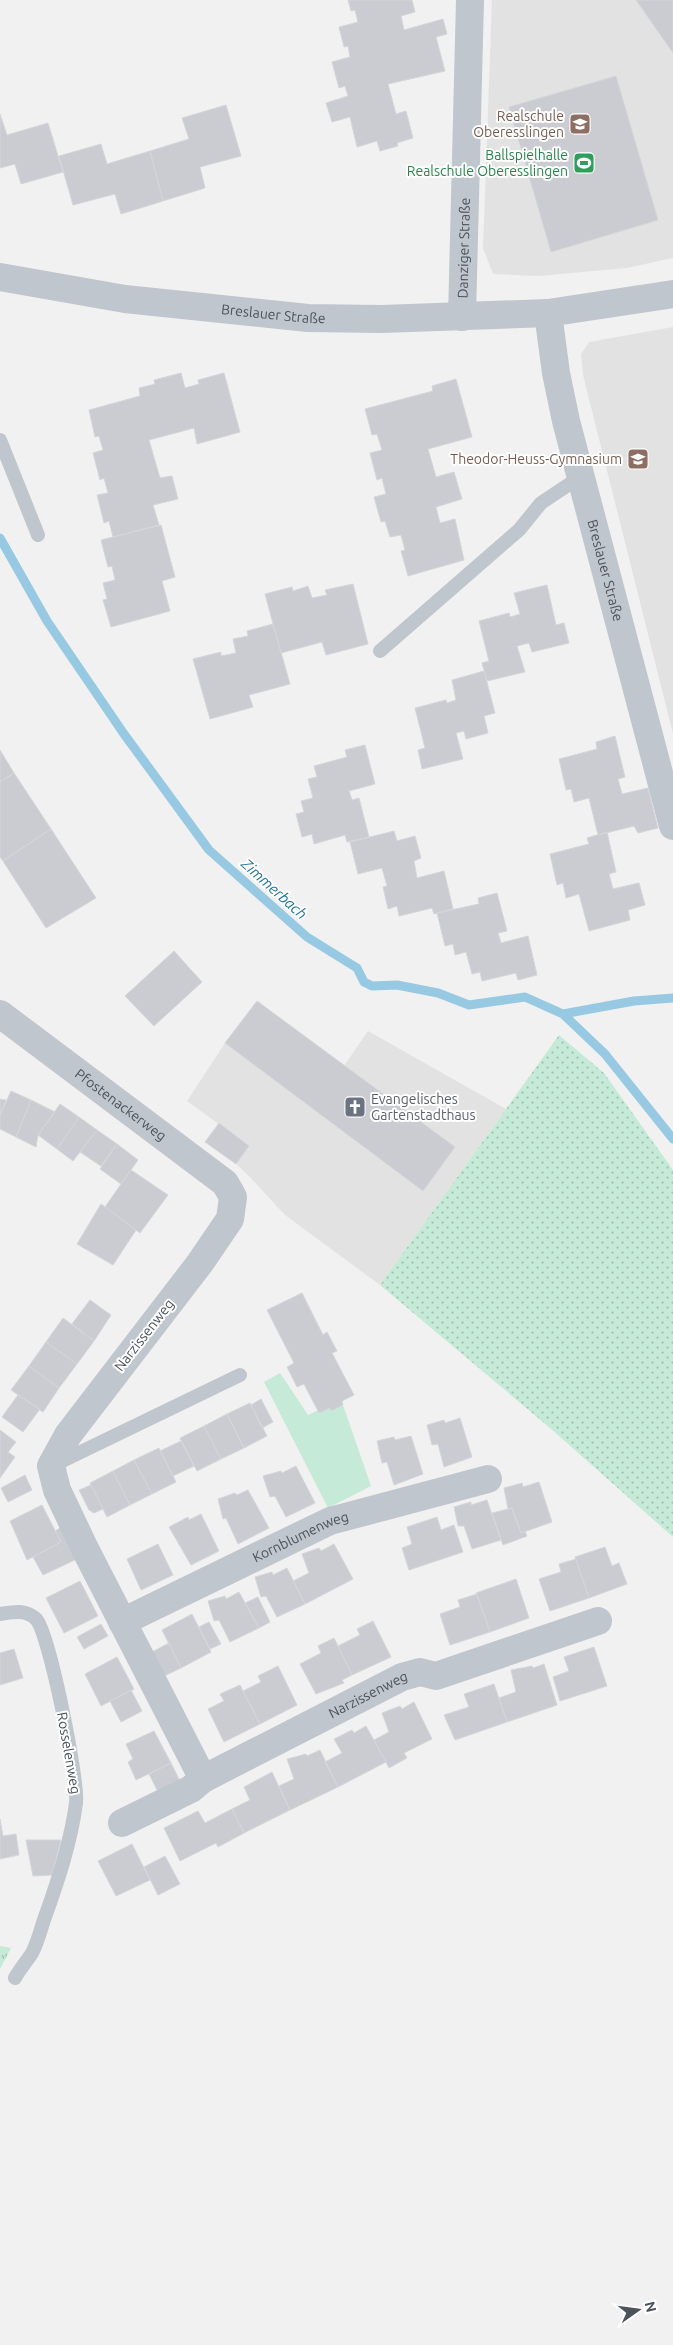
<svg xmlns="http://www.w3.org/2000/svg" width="673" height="2345" viewBox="0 0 673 2345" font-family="Ubuntu,sans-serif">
  <defs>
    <pattern id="grass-tufts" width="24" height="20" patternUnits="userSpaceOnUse" patternTransform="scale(1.25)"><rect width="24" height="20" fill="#c5ead7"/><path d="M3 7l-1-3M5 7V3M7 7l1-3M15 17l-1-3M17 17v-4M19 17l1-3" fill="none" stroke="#a2c0b2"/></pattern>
    <pattern id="garden-dots" width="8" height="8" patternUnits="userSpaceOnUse" patternTransform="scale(1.25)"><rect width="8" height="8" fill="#c5ead7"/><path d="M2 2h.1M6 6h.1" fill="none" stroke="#a2c0b2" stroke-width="1.8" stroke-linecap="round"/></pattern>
  </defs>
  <rect width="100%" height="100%" fill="#f2f1f1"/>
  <!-- education -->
  <path fill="#e3e2e2" d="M 492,0 L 673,0 L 673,258 L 627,268 L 539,276 L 493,274 L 483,248 Z
    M 673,327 L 673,734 L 583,375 L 581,354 L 589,342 Z
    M 257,1001 L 344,1066 L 368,1031 L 506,1109 L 380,1285 L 285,1215 L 249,1176 L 236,1164 L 249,1146 L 187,1101 L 225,1043 Z"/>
  <!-- grass -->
  <path fill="url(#grass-tufts)" d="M 0,1946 L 11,1948 L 0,1969 Z"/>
  <!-- park -->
  <path fill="#c5ead7" d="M 280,1373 L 308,1415 L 318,1410 L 319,1413 L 330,1408 L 331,1411 L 343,1405 L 371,1486 L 328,1508 L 264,1382 Z"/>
  <!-- garden -->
  <path fill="url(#garden-dots)" d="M 559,1035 L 604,1073 L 673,1170 L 673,1537 L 550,1428 L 380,1285 Z"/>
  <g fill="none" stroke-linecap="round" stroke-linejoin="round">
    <!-- stream -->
    <path stroke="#97cae2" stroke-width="9" d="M 0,538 L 47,621 L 124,734 L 209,850 L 307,937 L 357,968 L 364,982 L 372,986 L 397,985 L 438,993 L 469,1005 L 525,997 L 563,1014 L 634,1001 L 673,998
      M 563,1014 L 605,1054 L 673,1139"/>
  </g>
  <!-- building -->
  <path fill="#cbccd2" stroke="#d5d6db" d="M 348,0 L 412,0 L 415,12 L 401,16 L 404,30 L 443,19 L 447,34 L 436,37 L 445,71 L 388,84 L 396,114 L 406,111 L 413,138 L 397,143 L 398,146 L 380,151 L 377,141 L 357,147 L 350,117 L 332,122 L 326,103 L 348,96 L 345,86 L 339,88 L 332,62 L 350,57 L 348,46 L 344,47 L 339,27 L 358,22 L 355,10 L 351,11 Z
    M 636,0 L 673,0 L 673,53 Z
    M 616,76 L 658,220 L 551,252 L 509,107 Z
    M 226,105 L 241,156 L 200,167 L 205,188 L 163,201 L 150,151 L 189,139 L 182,118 Z
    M 0,114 L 7,135 L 48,123 L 63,172 L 21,184 L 15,164 L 0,168 Z
    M 101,144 L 107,164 L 150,151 L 163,201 L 121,214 L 115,194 L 73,205 L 59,156 Z
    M 181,373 L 185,388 L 199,384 L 198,380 L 224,373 L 240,432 L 197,444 L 194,428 L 149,440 L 160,478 L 172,476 L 178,499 L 153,505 L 159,525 L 113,537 L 109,521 L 104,523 L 97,495 L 108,493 L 104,478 L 100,480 L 93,453 L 103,450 L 99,436 L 95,437 L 89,410 L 140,396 L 139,388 L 155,384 L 154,380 Z
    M 456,379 L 472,437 L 428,449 L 436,477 L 454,472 L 462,499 L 436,507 L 440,523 L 455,519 L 464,560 L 408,576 L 401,551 L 405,550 L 401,535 L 390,537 L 385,521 L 381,522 L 374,497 L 386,494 L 382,478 L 377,480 L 370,453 L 382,450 L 377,434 L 372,435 L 365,409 L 433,391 L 432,386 Z
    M 161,525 L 175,577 L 162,581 L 170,611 L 111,627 L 103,600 L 107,599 L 103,583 L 115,580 L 112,566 L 108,567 L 101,540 Z
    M 353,584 L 368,644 L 326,655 L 322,642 L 281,653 L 265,594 L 292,587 L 293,591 L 308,586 L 312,598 L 327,595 L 325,590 Z
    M 547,585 L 556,625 L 564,623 L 569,643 L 532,652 L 529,643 L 517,646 L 525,672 L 487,681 L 482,663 L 489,661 L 479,621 L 509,613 L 510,617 L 520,614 L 514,593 Z
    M 273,624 L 290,684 L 249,695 L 253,707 L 210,719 L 193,659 L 221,652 L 221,656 L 236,653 L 233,639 L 248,636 L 247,631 Z
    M 484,671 L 495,713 L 484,716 L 488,733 L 466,739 L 464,731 L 456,733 L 463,759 L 422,769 L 418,750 L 425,748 L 415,708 L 446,700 L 447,703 L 456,700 L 452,680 Z
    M 615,736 L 625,777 L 618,779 L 622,794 L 648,788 L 658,828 L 638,833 L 634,826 L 598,835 L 589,798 L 574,802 L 571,789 L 566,790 L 559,759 L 597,749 L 596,742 Z
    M 365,745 L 375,784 L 349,791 L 352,800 L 359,798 L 369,837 L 347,842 L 345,835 L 314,844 L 312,834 L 302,837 L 296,814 L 304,812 L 301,801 L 313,798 L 308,779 L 317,777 L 314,766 L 347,757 L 345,750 Z
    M 0,750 L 14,773 L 0,782 Z
    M 14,773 L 51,829 L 3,861 L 0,857 L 0,782 Z
    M 51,829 L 96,898 L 46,928 L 3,861 Z
    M 394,831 L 397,841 L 415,836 L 421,858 L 414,861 L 417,878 L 444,871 L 453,909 L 434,914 L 432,908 L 399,916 L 397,906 L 388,909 L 383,887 L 387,886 L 382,868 L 358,874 L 350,842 Z
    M 607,832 L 616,872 L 609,874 L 613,889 L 639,883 L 645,905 L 628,910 L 630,920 L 589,931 L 579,894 L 566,898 L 563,883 L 557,885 L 550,854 L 589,844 L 587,838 Z
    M 497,893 L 507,931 L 498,933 L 501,943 L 528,936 L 537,975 L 518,980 L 516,973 L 482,981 L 480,972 L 472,974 L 466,952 L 455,955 L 453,944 L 445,946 L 437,913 L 479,904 L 478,898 Z
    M 174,951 L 202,982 L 154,1026 L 125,996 Z
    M 257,1001 L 455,1147 L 423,1191 L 225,1043 Z
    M 11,1091 L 31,1100 L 16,1137 L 0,1129 L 0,1115 Z
    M 0,1099 L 6,1100 L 0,1115 Z
    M 31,1100 L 55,1112 L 38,1135 L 36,1147 L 16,1137 Z
    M 60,1104 L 79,1117 L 57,1149 L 38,1135 Z
    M 79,1117 L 97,1130 L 73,1161 L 57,1149 Z
    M 219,1123 L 249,1146 L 236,1164 L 205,1142 Z
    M 97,1130 L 117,1144 L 101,1166 L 80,1152 Z
    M 117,1144 L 138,1160 L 121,1184 L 100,1169 Z
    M 131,1170 L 168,1195 L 140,1233 L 105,1207 Z
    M 101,1204 L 136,1230 L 113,1265 L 77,1244 Z
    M 302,1293 L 323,1335 L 327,1332 L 337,1351 L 332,1353 L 354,1395 L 342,1401 L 343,1405 L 331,1411 L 330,1408 L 319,1413 L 304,1384 L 297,1387 L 287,1367 L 294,1363 L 267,1310 Z
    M 90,1300 L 111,1315 L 94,1341 L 72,1324 Z
    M 63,1318 L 94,1341 L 77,1364 L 46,1342 Z
    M 46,1342 L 77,1364 L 59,1388 L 29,1366 Z
    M 29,1366 L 59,1388 L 43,1412 L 11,1390 Z
    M 18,1395 L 40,1409 L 23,1432 L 2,1417 Z
    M 261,1399 L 273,1422 L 262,1428 L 251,1405 Z
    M 250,1403 L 267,1436 L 244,1448 L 227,1414 Z
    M 227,1414 L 244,1448 L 221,1459 L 204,1426 Z
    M 460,1418 L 472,1457 L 444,1467 L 438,1444 L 432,1445 L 427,1425 L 444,1420 L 445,1423 Z
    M 204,1426 L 221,1459 L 197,1471 L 180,1438 Z
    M 0,1430 L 16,1442 L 8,1452 L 15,1457 L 0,1478 Z
    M 411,1436 L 423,1474 L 394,1485 L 387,1462 L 382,1463 L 377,1441 L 394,1437 L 395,1440 Z
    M 181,1441 L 194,1466 L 173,1476 L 160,1451 Z
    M 159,1448 L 176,1482 L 152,1494 L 134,1460 Z
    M 134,1460 L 152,1494 L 130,1505 L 113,1471 Z
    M 296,1466 L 315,1503 L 286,1517 L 275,1496 L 270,1497 L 263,1476 L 281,1471 L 282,1473 Z
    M 113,1471 L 130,1505 L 107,1517 L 90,1483 Z
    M 25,1475 L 32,1490 L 8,1502 L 1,1488 Z
    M 539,1482 L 552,1522 L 521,1533 L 512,1508 L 508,1509 L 504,1488 L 522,1483 L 523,1487 Z
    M 91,1485 L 103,1509 L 94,1513 L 89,1510 L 79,1490 Z
    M 248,1490 L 269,1528 L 238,1544 L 226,1518 L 223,1519 L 218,1499 L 235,1493 L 237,1495 Z
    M 487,1500 L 501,1540 L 472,1549 L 464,1526 L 458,1526 L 454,1507 L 471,1502 L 471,1505 Z
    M 42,1505 L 61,1542 L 27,1560 L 10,1521 Z
    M 512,1508 L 521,1533 L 525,1531 L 527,1536 L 503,1545 L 492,1513 Z
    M 201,1514 L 219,1551 L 191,1565 L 169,1527 L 188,1517 L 189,1520 Z
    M 437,1517 L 441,1530 L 454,1525 L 463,1552 L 409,1570 L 402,1548 L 412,1544 L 407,1527 Z
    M 60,1528 L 77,1559 L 43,1575 L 33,1557 L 61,1542 L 55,1531 Z
    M 158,1544 L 173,1575 L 141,1590 L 127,1559 Z
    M 334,1544 L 353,1579 L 305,1604 L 293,1581 L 309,1573 L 302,1554 L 319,1548 L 321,1551 Z
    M 605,1547 L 612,1566 L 619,1563 L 627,1584 L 589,1598 L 575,1557 Z
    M 576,1559 L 589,1598 L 550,1611 L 539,1579 L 561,1572 L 559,1564 Z
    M 287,1568 L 305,1604 L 277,1617 L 266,1596 L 261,1597 L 255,1577 L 272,1572 L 273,1575 Z
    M 516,1579 L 529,1618 L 490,1632 L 476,1593 Z
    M 80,1581 L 98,1616 L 64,1633 L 46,1598 Z
    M 239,1592 L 259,1628 L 230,1642 L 219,1620 L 214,1621 L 208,1601 L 225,1596 L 226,1599 Z
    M 477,1594 L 490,1632 L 450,1645 L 440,1614 L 460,1607 L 458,1600 Z
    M 258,1597 L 270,1622 L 259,1628 L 245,1603 Z
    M 192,1614 L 211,1652 L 181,1668 L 162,1630 Z
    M 373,1621 L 391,1657 L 352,1675 L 338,1646 L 360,1635 L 357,1629 Z
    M 209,1622 L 221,1644 L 210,1649 L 199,1627 Z
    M 101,1624 L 108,1636 L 84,1649 L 77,1637 Z
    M 334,1638 L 352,1675 L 342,1680 L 344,1683 L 316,1694 L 300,1664 L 321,1653 L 318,1646 Z
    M 169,1643 L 181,1668 L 164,1676 L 152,1652 Z
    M 594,1647 L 607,1686 L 560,1701 L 553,1677 L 569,1671 L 564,1657 Z
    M 14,1649 L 23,1678 L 0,1685 L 0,1653 Z
    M 117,1657 L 134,1689 L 101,1706 L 85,1674 Z
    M 544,1664 L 557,1705 L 507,1722 L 499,1698 L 516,1692 L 511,1670 L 532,1666 L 533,1668 Z
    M 278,1666 L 297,1705 L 260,1724 L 243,1691 L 261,1682 L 258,1676 Z
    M 494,1684 L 507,1722 L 455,1740 L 444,1715 L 469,1707 L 464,1694 Z
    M 240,1685 L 260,1724 L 224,1742 L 208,1709 L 224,1701 L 220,1694 Z
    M 131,1690 L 142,1711 L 121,1722 L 110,1701 Z
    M 414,1702 L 432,1739 L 404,1753 L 407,1758 L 389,1768 L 374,1740 L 389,1732 L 382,1713 L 400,1706 L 402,1709 Z
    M 366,1726 L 386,1762 L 338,1787 L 325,1762 L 342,1753 L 334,1739 L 352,1730 L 354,1733 Z
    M 154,1731 L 171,1763 L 136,1780 L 128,1762 L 133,1759 L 126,1744 Z
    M 320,1750 L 338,1787 L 290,1810 L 279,1786 L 294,1779 L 287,1759 L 306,1754 L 307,1756 Z
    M 171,1763 L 182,1785 L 160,1796 L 149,1774 Z
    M 272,1772 L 290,1810 L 244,1833 L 232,1809 L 250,1800 L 244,1787 Z
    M 232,1809 L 244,1833 L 218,1847 L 216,1843 L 180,1861 L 164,1828 L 198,1811 L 205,1823 Z
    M 0,1819 L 3,1836 L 16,1834 L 19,1855 L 0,1859 Z
    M 26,1840 L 61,1840 L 52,1875 L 33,1876 Z
    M 132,1844 L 150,1880 L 116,1896 L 98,1861 Z
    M 165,1856 L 180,1884 L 158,1895 L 144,1867 Z"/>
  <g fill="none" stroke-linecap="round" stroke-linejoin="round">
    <!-- lane -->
    <path stroke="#c0c6cd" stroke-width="14" d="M 0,440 L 38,535
      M 380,651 L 519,530 L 541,503 L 580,477
      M 56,1464 L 240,1375
      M 0,1614 C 13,1612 25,1609 36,1619 C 49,1632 79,1782 76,1803 C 71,1842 58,1881 45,1917 C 41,1928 38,1942 32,1953 C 27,1961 20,1969 15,1978"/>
    <!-- street -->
    <g stroke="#c0c6cd" stroke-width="28">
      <path id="s1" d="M 0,277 L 125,299 L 308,318 L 382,319 L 548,313 L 673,294"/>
      <path id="s2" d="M 548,313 L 556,373 L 566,421 L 673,826"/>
      <path id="s3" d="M 462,317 L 470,0"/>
      <path id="s4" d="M 0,1014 L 225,1183 L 233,1197 L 230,1219 L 200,1263 L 68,1435 L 51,1466 L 57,1490 L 85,1549 L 203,1779"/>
      <path id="s5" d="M 122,1622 L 330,1521 L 488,1479"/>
      <path id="s6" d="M 122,1823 L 191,1789 L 203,1779 L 402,1677 L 420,1672 L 436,1676 L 598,1621"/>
    </g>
  </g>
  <!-- icons -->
  <defs>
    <g id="school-square" transform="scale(1.125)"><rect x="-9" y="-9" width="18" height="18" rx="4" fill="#8d6e63" stroke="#fff"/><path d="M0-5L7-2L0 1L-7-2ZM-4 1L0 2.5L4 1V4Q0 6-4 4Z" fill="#fff"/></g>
    <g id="stadium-square" transform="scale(1.125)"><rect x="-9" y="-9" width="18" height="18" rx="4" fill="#2e9e5b" stroke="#fff"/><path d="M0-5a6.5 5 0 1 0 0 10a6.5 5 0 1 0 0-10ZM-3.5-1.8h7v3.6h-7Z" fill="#fff"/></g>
    <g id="church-square" transform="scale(1.125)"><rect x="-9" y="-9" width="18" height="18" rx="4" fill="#6b7280" stroke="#fff"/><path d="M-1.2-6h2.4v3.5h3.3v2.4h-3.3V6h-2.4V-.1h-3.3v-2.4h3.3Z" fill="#fff"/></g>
  </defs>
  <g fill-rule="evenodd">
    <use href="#school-square" x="580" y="124"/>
    <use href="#stadium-square" x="584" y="163"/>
    <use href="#school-square" x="638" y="459"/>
    <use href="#church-square" x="355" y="1107"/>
  </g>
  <g text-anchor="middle" stroke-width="4" stroke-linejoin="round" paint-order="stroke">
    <!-- education labels -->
    <g font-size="14" fill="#785e54" stroke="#fff" text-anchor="end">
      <text x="564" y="121">Realschule<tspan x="564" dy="16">Oberesslingen</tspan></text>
      <text x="622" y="464">Theodor-Heuss-Gymnasium</text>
    </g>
    <!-- leisure labels -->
    <g font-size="14" fill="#27864d" stroke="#fff" text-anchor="end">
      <text x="568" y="160">Ballspielhalle<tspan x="568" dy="16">Realschule Oberesslingen</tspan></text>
    </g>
    <!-- street labels -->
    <g font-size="14" fill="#4a525c" stroke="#fff">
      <text dy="5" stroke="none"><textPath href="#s3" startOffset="69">Danziger Straße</textPath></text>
      <text dy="5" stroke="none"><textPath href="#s1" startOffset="276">Breslauer Straße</textPath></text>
      <text dy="5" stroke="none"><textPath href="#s2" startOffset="264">Breslauer Straße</textPath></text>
      <text dy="5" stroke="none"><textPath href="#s4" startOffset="151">Pfostenackerweg</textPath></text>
      <text transform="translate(144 1335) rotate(-52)" y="5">Narzissenweg</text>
      <text dy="5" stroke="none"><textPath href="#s5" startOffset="198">Kornblumenweg</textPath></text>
      <text dy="5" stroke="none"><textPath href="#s6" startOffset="278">Narzissenweg</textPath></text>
      <text transform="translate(69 1753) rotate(80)" y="5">Rosselenweg</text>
    </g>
    <!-- worship labels -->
    <g font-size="14" fill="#5b616d" stroke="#fff" text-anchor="start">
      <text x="371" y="1104">Evangelisches<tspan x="371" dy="16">Gartenstadthaus</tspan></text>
    </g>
    <!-- water labels -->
    <g font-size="15" font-style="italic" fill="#1d749c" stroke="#fff">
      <text transform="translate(274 889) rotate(42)" y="5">Zimmerbach</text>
    </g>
  </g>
  <!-- north arrow -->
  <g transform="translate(638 2310) rotate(76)" stroke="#ffffff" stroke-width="4" paint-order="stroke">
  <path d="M0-4L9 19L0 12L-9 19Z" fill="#4a525c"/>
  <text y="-8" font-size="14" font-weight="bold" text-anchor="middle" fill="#4a525c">N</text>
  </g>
</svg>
